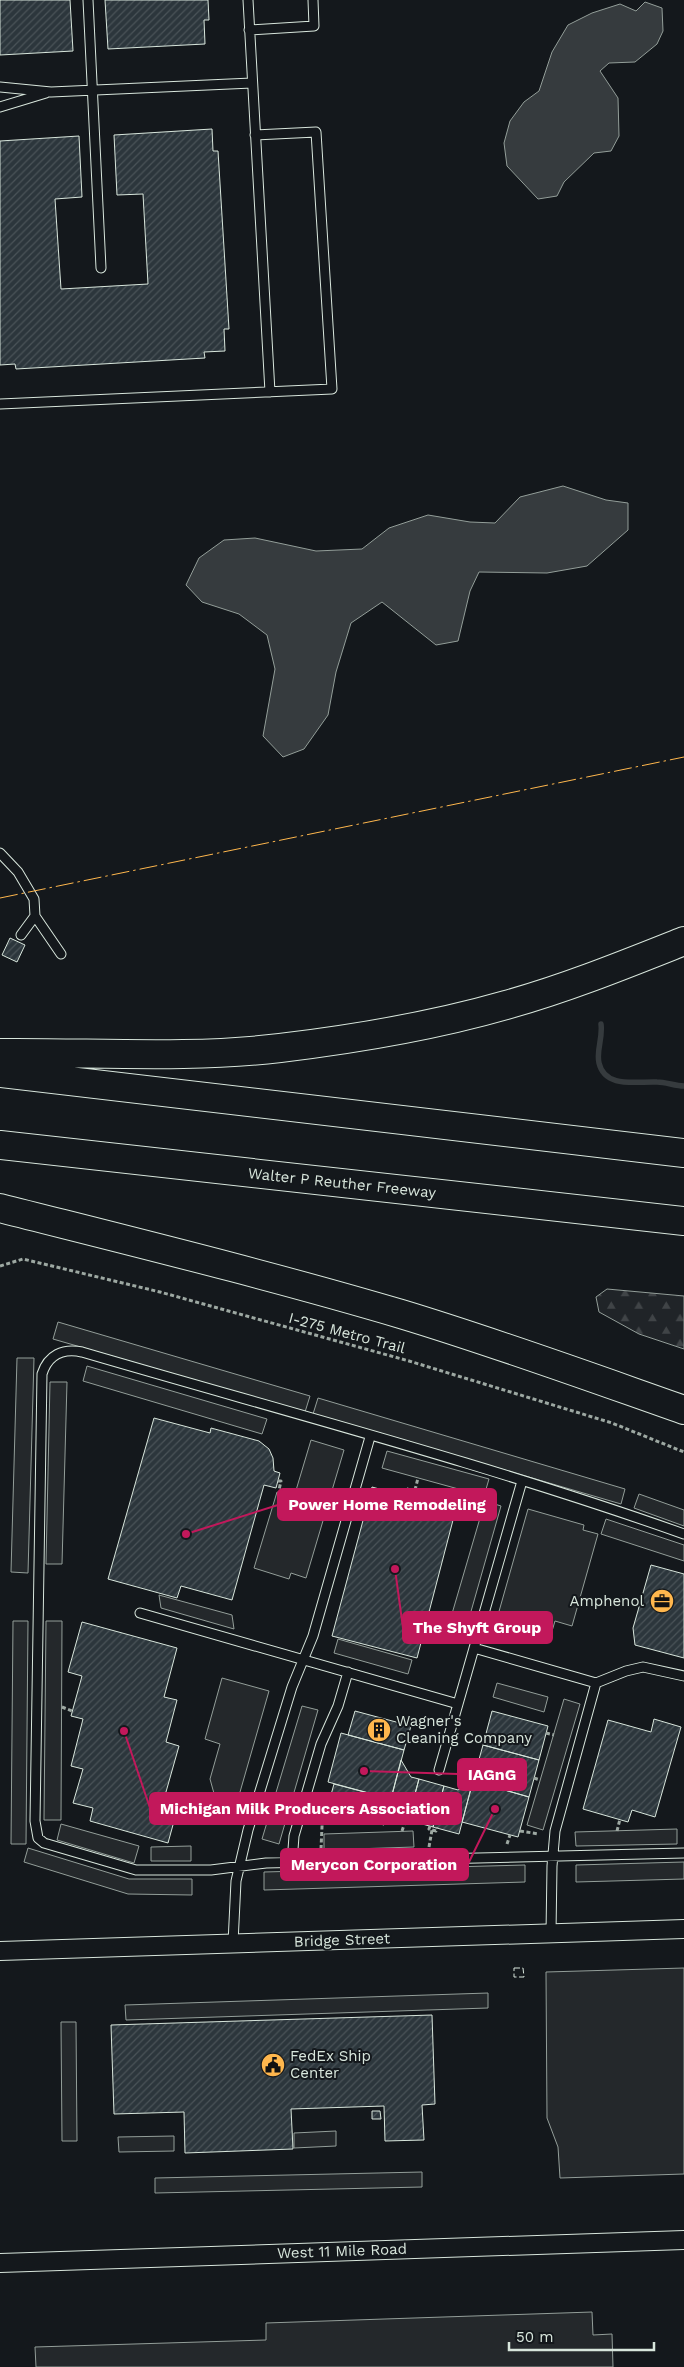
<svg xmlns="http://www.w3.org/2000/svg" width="684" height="2367" viewBox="0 0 684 2367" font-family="'Work Sans',sans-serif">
  <defs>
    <pattern id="forest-firs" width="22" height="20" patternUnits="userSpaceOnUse" patternTransform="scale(1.25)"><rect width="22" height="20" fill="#202428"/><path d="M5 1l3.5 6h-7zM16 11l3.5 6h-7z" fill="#404447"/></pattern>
    <pattern id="building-hatch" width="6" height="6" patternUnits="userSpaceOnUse" patternTransform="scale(1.25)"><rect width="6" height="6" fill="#2c363c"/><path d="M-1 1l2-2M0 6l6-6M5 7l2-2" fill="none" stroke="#4a5358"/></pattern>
  </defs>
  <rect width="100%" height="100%" fill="#14181c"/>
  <!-- forest -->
  <path fill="url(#forest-firs)" stroke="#939e99" d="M 607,1289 L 684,1296 L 684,1349 L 639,1334 L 599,1312 L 596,1297 Z"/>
  <!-- parking -->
  <path fill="#24282b" stroke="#939e99" d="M 58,1322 L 310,1396 L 305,1412 L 53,1339 Z
    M 17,1358 L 34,1358 L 28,1573 L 11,1572 Z
    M 87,1366 L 267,1419 L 262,1434 L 83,1381 Z
    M 50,1382 L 67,1382 L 62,1564 L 46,1564 Z
    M 318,1398 L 625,1489 L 621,1504 L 313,1414 Z
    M 311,1440 L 344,1450 L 306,1578 L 291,1573 L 289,1579 L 254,1568 L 277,1492 L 294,1497 Z
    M 387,1451 L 489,1479 L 484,1496 L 382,1468 Z
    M 639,1494 L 684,1510 L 684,1526 L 634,1508 Z
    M 485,1501 L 501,1506 L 466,1629 L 449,1624 Z
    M 528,1509 L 584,1525 L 583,1530 L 598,1534 L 572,1626 L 555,1621 L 550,1638 L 496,1622 Z
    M 606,1519 L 684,1545 L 684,1561 L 601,1534 Z
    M 159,1595 L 232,1615 L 234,1629 L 161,1608 Z
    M 13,1621 L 28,1621 L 26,1844 L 11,1844 Z
    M 46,1621 L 62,1621 L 61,1820 L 44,1820 Z
    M 338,1639 L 412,1660 L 408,1674 L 334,1653 Z
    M 222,1678 L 269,1691 L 234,1813 L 218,1808 L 210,1779 L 220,1744 L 205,1739 Z
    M 497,1683 L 548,1697 L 544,1712 L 493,1697 Z
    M 564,1699 L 580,1704 L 543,1830 L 527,1825 Z
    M 302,1706 L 318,1710 L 279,1844 L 262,1839 Z
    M 61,1824 L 139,1846 L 134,1863 L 57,1840 Z
    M 677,1829 L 677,1844 L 576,1846 L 575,1832 Z
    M 413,1831 L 414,1847 L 324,1850 L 324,1834 Z
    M 191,1846 L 191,1861 L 151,1861 L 151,1847 Z
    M 28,1848 L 129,1879 L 192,1879 L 192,1895 L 128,1894 L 24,1862 Z
    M 684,1862 L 684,1879 L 576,1882 L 576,1865 Z
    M 525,1865 L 525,1882 L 264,1890 L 264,1872 Z
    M 684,1968 L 684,2174 L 560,2178 L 558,2147 L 547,2118 L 546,1972 Z
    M 488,1993 L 488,2008 L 126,2020 L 125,2005 Z
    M 61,2022 L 76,2022 L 77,2141 L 62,2141 Z
    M 336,2131 L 336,2146 L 294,2148 L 294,2133 Z
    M 174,2136 L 174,2151 L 119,2152 L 118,2137 Z
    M 422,2172 L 422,2187 L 155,2193 L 155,2178 Z
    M 592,2312 L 593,2335 L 612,2334 L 613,2367 L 36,2367 L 35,2347 L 266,2340 L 266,2323 Z"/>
  <!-- water -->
  <path fill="#363b3e" stroke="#939e99" d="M 645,2 L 662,8 L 663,31 L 657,44 L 635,62 L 609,63 L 600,71 L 618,98 L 619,136 L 611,151 L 594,153 L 564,182 L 557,196 L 538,199 L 507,166 L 504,143 L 510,121 L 524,102 L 539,91 L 552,52 L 568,25 L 592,13 L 620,4 L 636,11 Z
    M 563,486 L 606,500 L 628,503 L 628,530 L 587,566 L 547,573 L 479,572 L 470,591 L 458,641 L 436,645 L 382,602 L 351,623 L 336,672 L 328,715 L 304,749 L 283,757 L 263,736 L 275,669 L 267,635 L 239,614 L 202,602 L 186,585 L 199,558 L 224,540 L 255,538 L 316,551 L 362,549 L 389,528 L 428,515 L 470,522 L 495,523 L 520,497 Z"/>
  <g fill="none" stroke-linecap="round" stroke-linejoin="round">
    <!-- stream -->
    <path stroke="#363b3e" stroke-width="5.5" d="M 601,1024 C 603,1039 596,1050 599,1063 C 605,1089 637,1081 657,1082 C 666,1082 675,1086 684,1086"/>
  </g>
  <!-- building -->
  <path fill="url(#building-hatch)" stroke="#d8e6dc" d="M 0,0 L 70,0 L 73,51 L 0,55 Z
    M 105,0 L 208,0 L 209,20 L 204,20 L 205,44 L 108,49 Z
    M 212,129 L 213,151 L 218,151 L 229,329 L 224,329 L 225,351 L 204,352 L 205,358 L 16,369 L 15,364 L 0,365 L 0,141 L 79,136 L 82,197 L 55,199 L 61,289 L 148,284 L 143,194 L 117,195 L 114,135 Z
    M 10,938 L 25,945 L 17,962 L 2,955 Z
    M 154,1418 L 210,1433 L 211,1428 L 259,1441 L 269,1449 L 273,1458 L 274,1471 L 280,1473 L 276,1488 L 264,1485 L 232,1600 L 181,1586 L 177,1598 L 108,1579 Z
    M 372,1487 L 405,1496 L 407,1488 L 458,1501 L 417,1658 L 332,1636 Z
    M 651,1565 L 684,1574 L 684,1658 L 635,1645 L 633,1628 Z
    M 82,1622 L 177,1648 L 164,1697 L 177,1700 L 166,1742 L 179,1746 L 164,1799 L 179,1803 L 168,1843 L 90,1821 L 93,1808 L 73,1803 L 83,1769 L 71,1766 L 83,1719 L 71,1716 L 82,1676 L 68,1672 Z
    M 355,1711 L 411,1726 L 404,1750 L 348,1735 Z
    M 492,1711 L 548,1726 L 539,1760 L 483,1745 Z
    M 654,1719 L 681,1727 L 655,1817 L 632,1810 L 628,1822 L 583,1809 L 608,1720 L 651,1732 Z
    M 341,1733 L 404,1750 L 391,1799 L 328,1782 Z
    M 483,1745 L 539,1760 L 529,1797 L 473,1781 Z
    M 401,1760 L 411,1777 L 419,1779 L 408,1820 L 387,1814 Z
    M 419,1779 L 444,1786 L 433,1827 L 408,1820 Z
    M 473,1781 L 529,1797 L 518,1837 L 462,1822 Z
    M 473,1781 L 459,1834 L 433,1827 L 444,1786 L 458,1790 Z
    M 334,1784 L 391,1799 L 384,1825 L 327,1809 Z
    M 432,2015 L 435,2104 L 422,2105 L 424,2140 L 385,2141 L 384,2106 L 291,2109 L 293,2149 L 185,2153 L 184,2112 L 114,2114 L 111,2025 Z
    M 372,2111 L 380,2111 L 381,2119 L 372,2119 Z"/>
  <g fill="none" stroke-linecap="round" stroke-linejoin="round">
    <!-- lane casing -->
    <g stroke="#d8e6dc" stroke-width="11">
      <path id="lane" d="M 88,0 L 101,268
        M 248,0 L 270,392
        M 249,30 L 314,26 L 313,0
        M 0,87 L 51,92 L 252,83
        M 0,107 L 46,93
        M 0,404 L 332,389 L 316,132 L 255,135
        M 0,853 L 18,872 L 34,899 L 35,916 L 61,954
        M 21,935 L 35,916
        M 684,1534 C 487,1464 283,1411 82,1352 C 63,1348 48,1355 42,1374 L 35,1821 L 38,1838 L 44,1843 L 136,1870 L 211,1870 L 266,1863 L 684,1853
        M 140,1613 L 458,1704 L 522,1481
        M 474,1648 L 596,1683 L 626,1671 L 643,1667 L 684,1676
        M 439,1770 L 458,1704
        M 292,1863 L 294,1836 L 321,1744 L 338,1706 L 348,1672
        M 551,1933 L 552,1866 L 555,1831 L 596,1683
        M 233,1943 L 236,1881 L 248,1830 L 292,1687 L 313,1636 L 370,1437"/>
    </g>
    <!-- street casing -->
    <g stroke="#d8e6dc" stroke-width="20">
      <path id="street" d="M 0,1951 L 684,1929
        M 0,2263 L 684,2240"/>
    </g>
    <!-- highway casing -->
    <g stroke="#d8e6dc" stroke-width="30">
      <path id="highway" d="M 0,1053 C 93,1052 187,1059 280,1048 C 355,1039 433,1026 506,1005 C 567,988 626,964 684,941
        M 0,1073 L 684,1153
        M 0,1145 L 684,1221
        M 0,1208 C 134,1242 269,1275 401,1314 C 497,1343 590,1377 684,1410"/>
    </g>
    <!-- path -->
    <path stroke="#9da8a2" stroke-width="3" stroke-dasharray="4 2.5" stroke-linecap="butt" d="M 0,1266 L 23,1259 L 160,1292 L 409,1361 L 612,1423 L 684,1452
      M 278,1481 L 281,1481 L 279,1490 L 294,1495
      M 415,1490 L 418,1478
      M 62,1707 L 72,1711
      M 546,1733 L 554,1735
      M 534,1778 L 540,1780
      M 430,1826 L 429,1829 L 436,1831 L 437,1827
      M 402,1831 L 406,1819
      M 520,1831 L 539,1834
      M 617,1831 L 620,1819
      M 507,1844 L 510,1835
      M 429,1847 L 432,1830
      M 321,1849 L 323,1805"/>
    <!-- lane -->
    <use href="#lane" stroke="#14181c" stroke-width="9"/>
    <!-- street -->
    <use href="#street" stroke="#14181c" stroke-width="18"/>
    <!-- highway -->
    <use href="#highway" stroke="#14181c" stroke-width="28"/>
    <!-- fence -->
    <path stroke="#d8e6dc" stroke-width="1" stroke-dasharray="6 2.5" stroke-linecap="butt" d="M 514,1968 L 523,1968 L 524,1977 L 514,1977 Z"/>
    <!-- power -->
    <path stroke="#ffb74d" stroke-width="1" stroke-dasharray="18 4 2.5 4" stroke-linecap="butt" d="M 0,898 L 684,757"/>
  </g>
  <!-- icons -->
  <defs>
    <g id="office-disc" transform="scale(1.25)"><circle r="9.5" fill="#ffb74d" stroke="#14181c"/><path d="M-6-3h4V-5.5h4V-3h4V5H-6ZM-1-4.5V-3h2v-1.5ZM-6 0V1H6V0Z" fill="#111"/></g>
    <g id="building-disc" transform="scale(1.25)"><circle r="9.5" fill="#ffb74d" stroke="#14181c"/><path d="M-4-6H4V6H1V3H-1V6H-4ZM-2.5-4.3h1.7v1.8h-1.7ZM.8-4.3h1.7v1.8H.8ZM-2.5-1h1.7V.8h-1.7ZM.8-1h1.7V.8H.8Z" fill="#111"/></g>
    <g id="civic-disc" transform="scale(1.25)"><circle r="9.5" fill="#ffb74d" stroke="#14181c"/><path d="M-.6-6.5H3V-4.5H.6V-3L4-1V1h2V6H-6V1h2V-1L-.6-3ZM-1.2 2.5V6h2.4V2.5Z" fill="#111"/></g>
  </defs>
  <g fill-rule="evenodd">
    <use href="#office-disc" x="662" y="1601"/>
    <use href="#building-disc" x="379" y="1730"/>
    <use href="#civic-disc" x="273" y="2065"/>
  </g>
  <g text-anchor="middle" stroke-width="4" stroke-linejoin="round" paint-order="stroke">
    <!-- street labels -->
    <g font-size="15" fill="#d8e6dc" stroke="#14181c">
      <text transform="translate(342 1183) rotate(6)" y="5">Walter P Reuther Freeway</text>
      <text transform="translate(347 1333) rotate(15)" y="5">I-275 Metro Trail</text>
      <text transform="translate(342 1940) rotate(-2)" y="5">Bridge Street</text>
      <text transform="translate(342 2251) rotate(-2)" y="5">West 11 Mile Road</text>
    </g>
    <!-- poi labels -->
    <g font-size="15" fill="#d8e6dc" stroke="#14181c" text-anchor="start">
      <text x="644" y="1606" text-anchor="end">Amphenol</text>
      <text x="396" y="1726">Wagner's<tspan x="396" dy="17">Cleaning Company</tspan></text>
      <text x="290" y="2061">FedEx Ship<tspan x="290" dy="17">Center</tspan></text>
    </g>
  </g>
  <!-- callouts -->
  <path fill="none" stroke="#c2185b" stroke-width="2" d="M186 1534L278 1505M395 1569L403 1628M364 1771L458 1774M124 1731L150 1808M495 1809L468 1864"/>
  <g fill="#c2185b" stroke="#14181c" stroke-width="2">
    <circle cx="186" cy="1534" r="5"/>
    <circle cx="395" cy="1569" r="5"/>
    <circle cx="364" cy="1771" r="5"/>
    <circle cx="124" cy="1731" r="5"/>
    <circle cx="495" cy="1809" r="5"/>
  </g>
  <g fill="#c2185b" stroke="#c2185b" stroke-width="2">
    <rect x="278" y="1489" width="218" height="31" rx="5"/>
    <rect x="403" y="1612" width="149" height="31" rx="5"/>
    <rect x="458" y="1759" width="68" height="31" rx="5"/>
    <rect x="150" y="1793" width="311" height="31" rx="5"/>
    <rect x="281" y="1849" width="187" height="31" rx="5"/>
  </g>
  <g font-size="16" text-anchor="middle" font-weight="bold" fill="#fff">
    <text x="387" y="1510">Power Home Remodeling</text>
    <text x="477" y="1633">The Shyft Group</text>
    <text x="492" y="1780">IAGnG</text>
    <text x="305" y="1814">Michigan Milk Producers Association</text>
    <text x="374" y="1870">Merycon Corporation</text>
  </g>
  <!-- scale -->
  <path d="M509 2342v8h145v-8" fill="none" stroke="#d8e6dc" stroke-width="2.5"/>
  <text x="516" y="2342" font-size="15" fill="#d8e6dc" stroke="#14181c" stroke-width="4" paint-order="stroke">50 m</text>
</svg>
